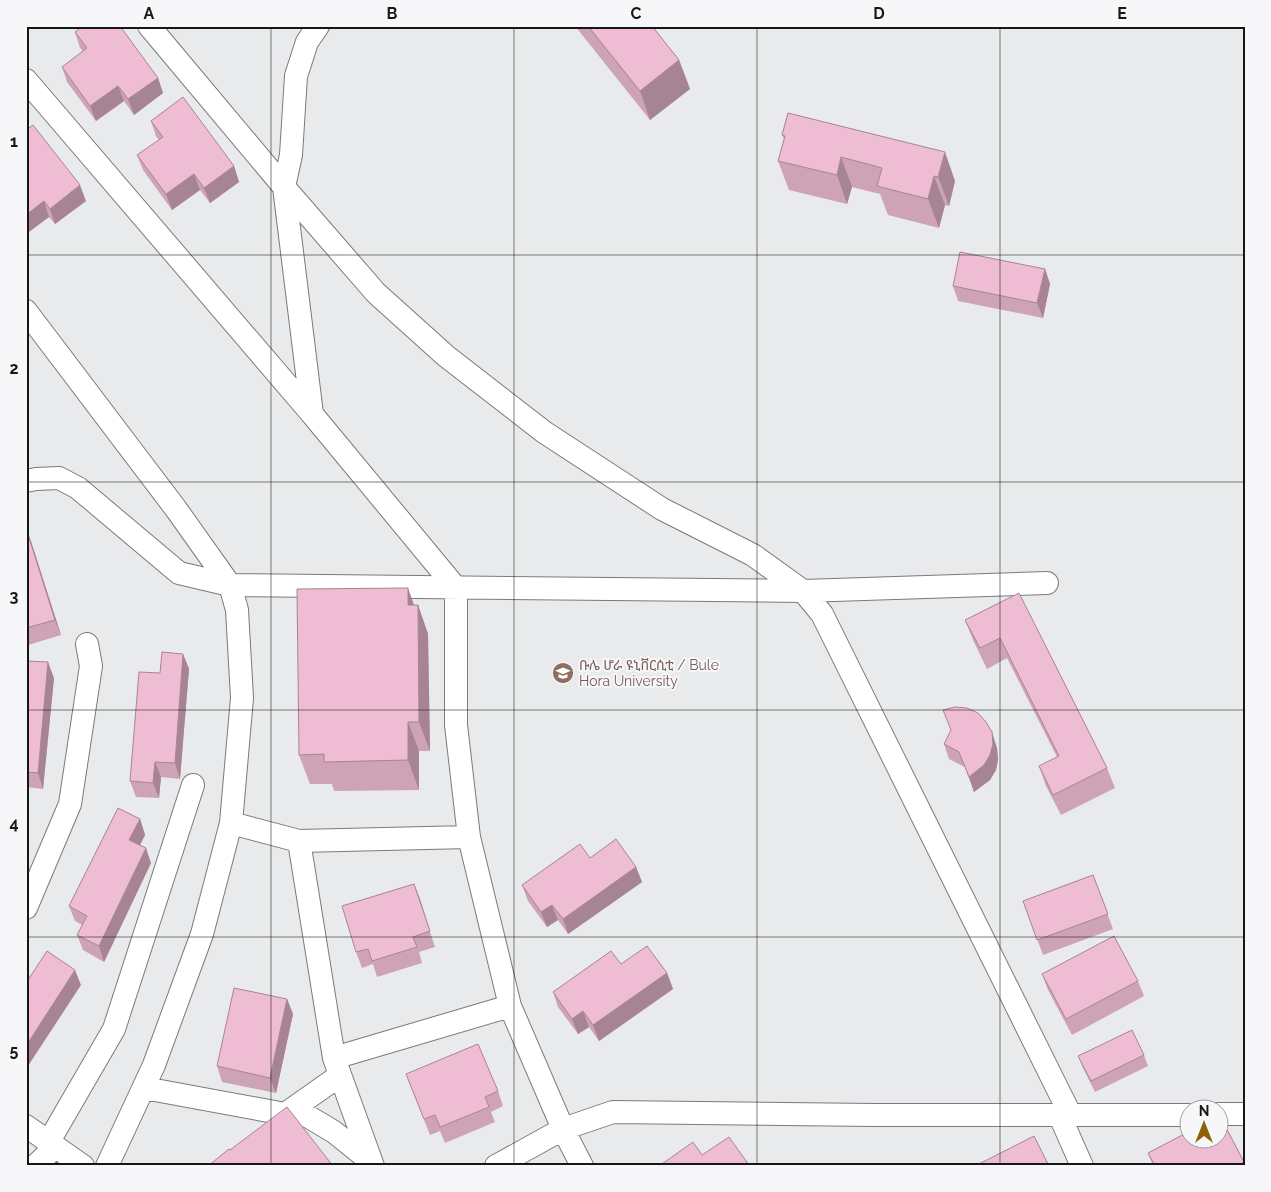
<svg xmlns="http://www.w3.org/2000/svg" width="1271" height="1192" viewBox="0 0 1271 1192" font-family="Raleway,'Noto Sans Ethiopic',sans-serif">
  <rect width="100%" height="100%" fill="#e9eaeb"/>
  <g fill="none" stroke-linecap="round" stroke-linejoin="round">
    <!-- minor casing -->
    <g stroke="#7a7a7c" stroke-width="24">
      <path id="minor" d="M 149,26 L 284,187 L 376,293 L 446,356 L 544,432 L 662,509 L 753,555 L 803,591 L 822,614 L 1070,1114
        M 318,26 L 307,42 L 296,76 L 291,155 L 284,187 L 312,414 L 456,588 L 456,725 L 469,837 L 510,1006 L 563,1129 L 582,1166
        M 26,80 L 312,414
        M 26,311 L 176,509 L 230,585 L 803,591 L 1047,583
        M 26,481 L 36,479 L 59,478 L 78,488 L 179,573 L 230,585 L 237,610 L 242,698 L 231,823 L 202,934 L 154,1065 L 107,1166
        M 231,823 L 299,841 L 469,837
        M 299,841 L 334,1058 L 373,1166
        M 26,908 L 70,804 L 91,666 L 87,644
        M 334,1058 L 510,1006
        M 144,1088 L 285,1114 L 339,1076
        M 294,1108 L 334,1132 L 369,1160
        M 1059,1114 L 1082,1166
        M 1218,1114 L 1245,1114
        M 26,1126 L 83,1166
        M 48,1143 L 114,1029 L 193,785
        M 35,1166 L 55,1147
        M 496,1166 L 563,1129 L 613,1112 L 875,1115 L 1188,1115"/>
    </g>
    <!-- minor -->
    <use href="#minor" stroke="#fff" stroke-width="22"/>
  </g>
  <!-- wall -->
  <path fill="#cea3b5" d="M 575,26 L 652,26 L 679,60 L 690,89 L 650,120 Z
    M 75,32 L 158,78 L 163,93 L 134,115 L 124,101 L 96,121 L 67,82 L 62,67 L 83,51 L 80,48 Z
    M 151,121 L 234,166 L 239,182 L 210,203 L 200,190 L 172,210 L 143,170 L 137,155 L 159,140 L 156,136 Z
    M 26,130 L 86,201 L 55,224 L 49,217 L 26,234 Z
    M 782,135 L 955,181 L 949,206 L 945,205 L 939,228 L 888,215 L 880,194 L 852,187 L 847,204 L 789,190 L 778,161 L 784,139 Z
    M 1045,269 L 1050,284 L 1043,318 L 958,301 L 953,286 Z
    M 26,528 L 61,635 L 28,645 L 26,640 Z
    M 1019,593 L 1107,768 L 1115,788 L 1061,815 L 1046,786 L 1039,766 L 1057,757 L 1007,658 L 987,669 L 973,640 L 965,620 Z
    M 414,605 L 418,605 L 428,634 L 430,751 L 419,751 L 419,790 L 334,791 L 332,784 L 310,784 L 299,755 Z
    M 183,654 L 189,669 L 180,779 L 161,777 L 159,798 L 136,797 L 130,781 L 160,673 Z
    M 26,661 L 54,678 L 43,789 L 26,787 Z
    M 944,744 L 997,748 L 998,760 L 996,770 L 990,780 L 974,792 L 965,767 L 949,759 Z
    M 140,819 L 145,835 L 140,845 L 151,863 L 104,962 L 83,950 L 77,935 L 82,925 L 75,921 L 69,906 Z
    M 590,858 L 636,867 L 642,882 L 568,934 L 558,920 L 547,927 L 528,901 L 522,885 Z
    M 1093,875 L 1113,929 L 1043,955 L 1023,901 Z
    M 414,884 L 435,947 L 419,952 L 422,963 L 377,977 L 373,964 L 362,968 L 356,952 Z
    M 621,964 L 667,973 L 673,989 L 599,1041 L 589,1027 L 578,1034 L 558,1007 L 553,992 Z
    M 1042,974 L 1138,981 L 1144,996 L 1072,1035 L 1048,990 Z
    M 287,999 L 293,1014 L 276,1093 L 222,1082 L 217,1066 Z
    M 1144,1055 L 1148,1066 L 1095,1092 L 1082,1066 L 1078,1056 Z
    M 406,1074 L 498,1091 L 503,1106 L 491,1112 L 495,1122 L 445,1143 L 440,1131 L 430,1135 Z
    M 1220,1116 L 1245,1163 L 1245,1166 L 1153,1166 L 1148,1153 Z"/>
  <!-- shaded-wall -->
  <path fill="#a78494" d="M 679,60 L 690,89 L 650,120 L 640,91 Z
    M 158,78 L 163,93 L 134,115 L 128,99 Z
    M 118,86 L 124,101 L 96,121 L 90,106 Z
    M 945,152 L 955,181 L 949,206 L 938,177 Z
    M 841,157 L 852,187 L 847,204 L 837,175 Z
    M 234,166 L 239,182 L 210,203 L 204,188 Z
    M 194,174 L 200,190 L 172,210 L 166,194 Z
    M 934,176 L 945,205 L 939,228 L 928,199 Z
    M 80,185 L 86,201 L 55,224 L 50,209 Z
    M 44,201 L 49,217 L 26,234 L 26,215 Z
    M 1045,269 L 1050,284 L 1043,318 L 1037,303 Z
    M 26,528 L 31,541 L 61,635 L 55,620 Z
    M 408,588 L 418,616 L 418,605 L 428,634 L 430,751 L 419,722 L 408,605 Z
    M 183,654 L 189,669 L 180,779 L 175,763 Z
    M 48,662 L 54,678 L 43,789 L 38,773 Z
    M 408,722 L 419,751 L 419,790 L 408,760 Z
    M 992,732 L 997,748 L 998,760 L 996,770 L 990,780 L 974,792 L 969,777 Z
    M 155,762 L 161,777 L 159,798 L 153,783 Z
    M 140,819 L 145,835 L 135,855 L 129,840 Z
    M 146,848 L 151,863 L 104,962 L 99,946 Z
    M 636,867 L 642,882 L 568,934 L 563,919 Z
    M 414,884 L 420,899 L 435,947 L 430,931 Z
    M 552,905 L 558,920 L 547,927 L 541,912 Z
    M 75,970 L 81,985 L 28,1066 L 26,1061 L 26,1046 Z
    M 667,973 L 673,989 L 599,1041 L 593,1025 Z
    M 287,999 L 293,1014 L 276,1093 L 270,1078 Z
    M 583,1011 L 589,1027 L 578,1034 L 572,1019 Z"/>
  <!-- building -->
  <path fill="#efbdd3" stroke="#a78494" d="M 83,26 L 120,26 L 158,78 L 128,99 L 118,86 L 90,106 L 62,67 L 87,48 L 75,32 Z
    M 588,26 L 652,26 L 679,60 L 640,91 Z
    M 183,97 L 234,166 L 204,188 L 194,174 L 166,194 L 137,155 L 163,137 L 151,121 Z
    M 788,113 L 945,152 L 938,177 L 934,176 L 928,199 L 877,186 L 882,168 L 841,157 L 837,175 L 778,161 L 785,136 L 782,135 Z
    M 33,125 L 80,185 L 50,209 L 44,201 L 26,215 L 26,130 Z
    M 960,252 L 1045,269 L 1037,303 L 953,286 Z
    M 26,528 L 55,620 L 26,628 Z
    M 408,588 L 408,605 L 418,605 L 419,722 L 408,722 L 408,760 L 324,762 L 324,754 L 299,755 L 297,589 Z
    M 1019,593 L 1107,768 L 1053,795 L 1039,766 L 1059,756 L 1000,638 L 980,648 L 965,620 Z
    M 162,652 L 183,654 L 175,763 L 155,762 L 153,783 L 130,781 L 139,672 L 160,673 Z
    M 26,661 L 48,662 L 38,773 L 26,772 Z
    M 955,707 L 967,708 L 978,713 L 986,722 L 992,732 L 993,744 L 990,755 L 984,765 L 969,777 L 959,752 L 944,744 L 951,730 L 943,710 Z
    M 118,808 L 140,819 L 129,840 L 146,848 L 99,946 L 77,935 L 87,916 L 69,906 Z
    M 616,839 L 636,867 L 563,919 L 552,905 L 541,912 L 522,885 L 580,844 L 590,858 Z
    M 1093,875 L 1108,914 L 1037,940 L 1023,901 Z
    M 414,884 L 430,931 L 413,937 L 417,947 L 372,961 L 368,949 L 356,952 L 342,906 Z
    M 1114,936 L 1138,981 L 1066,1019 L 1042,974 Z
    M 647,946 L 667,973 L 593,1025 L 583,1011 L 572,1019 L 553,992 L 611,951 L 621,964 Z
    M 47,951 L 75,970 L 26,1046 L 26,983 Z
    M 234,988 L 287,999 L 270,1078 L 217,1066 Z
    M 1132,1030 L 1144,1055 L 1091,1081 L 1078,1056 Z
    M 478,1044 L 498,1091 L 485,1097 L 489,1107 L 440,1127 L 435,1115 L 424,1119 L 406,1074 Z
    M 287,1107 L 333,1166 L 208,1166 L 229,1149 L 230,1150 Z
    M 1218,1116 L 1220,1116 L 1244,1162 L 1237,1166 L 1155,1166 L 1148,1153 L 1188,1132 L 1188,1140 L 1218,1140 Z
    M 1034,1136 L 1049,1166 L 975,1166 Z
    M 729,1137 L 749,1165 L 748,1166 L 659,1166 L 693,1142 L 702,1155 Z"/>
  <!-- grid -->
  <path fill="none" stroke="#171717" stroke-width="1" stroke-opacity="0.55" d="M 271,26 L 271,1166M 514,26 L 514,1166M 757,26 L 757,1166M 1000,26 L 1000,1166M 26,255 L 1245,255M 26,482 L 1245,482M 26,710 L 1245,710M 26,937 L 1245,937"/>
  <!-- icons -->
  <defs>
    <g id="university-disc" transform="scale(1.125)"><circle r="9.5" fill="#8d6e63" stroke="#f7f7f9"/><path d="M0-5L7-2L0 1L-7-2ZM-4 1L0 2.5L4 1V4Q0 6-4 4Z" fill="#fff"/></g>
  </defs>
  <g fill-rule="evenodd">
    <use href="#university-disc" x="563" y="673"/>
  </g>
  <g text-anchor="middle" stroke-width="4" stroke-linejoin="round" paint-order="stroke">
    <!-- education labels -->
    <g font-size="14" fill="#785e54" stroke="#f7f7f9" text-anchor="start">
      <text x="579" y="670">ቡሌ ሆራ ዩኒቨርሲቲ / Bule<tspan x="579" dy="16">Hora University</tspan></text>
    </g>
  </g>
  <!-- border -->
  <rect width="1271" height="1192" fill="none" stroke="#f7f7f9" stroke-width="55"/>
  <!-- north arrow -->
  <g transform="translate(1204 1124)"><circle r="24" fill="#f7f7f9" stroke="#9d9d9f"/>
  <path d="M0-4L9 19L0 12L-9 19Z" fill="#8f620a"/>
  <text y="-8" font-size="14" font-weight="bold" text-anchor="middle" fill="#171717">N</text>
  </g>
  <rect x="28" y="28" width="1216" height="1136" fill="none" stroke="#171717" stroke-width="2"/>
  <g font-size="16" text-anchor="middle" font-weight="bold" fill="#171717">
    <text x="149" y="19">A</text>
    <text x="392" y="19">B</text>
    <text x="636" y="19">C</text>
    <text x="879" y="19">D</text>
    <text x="1122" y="19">E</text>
    <text x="14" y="147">1</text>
    <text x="14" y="374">2</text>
    <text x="14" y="602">3</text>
    <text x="14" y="829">4</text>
    <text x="14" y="1056">5</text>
  </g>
</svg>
